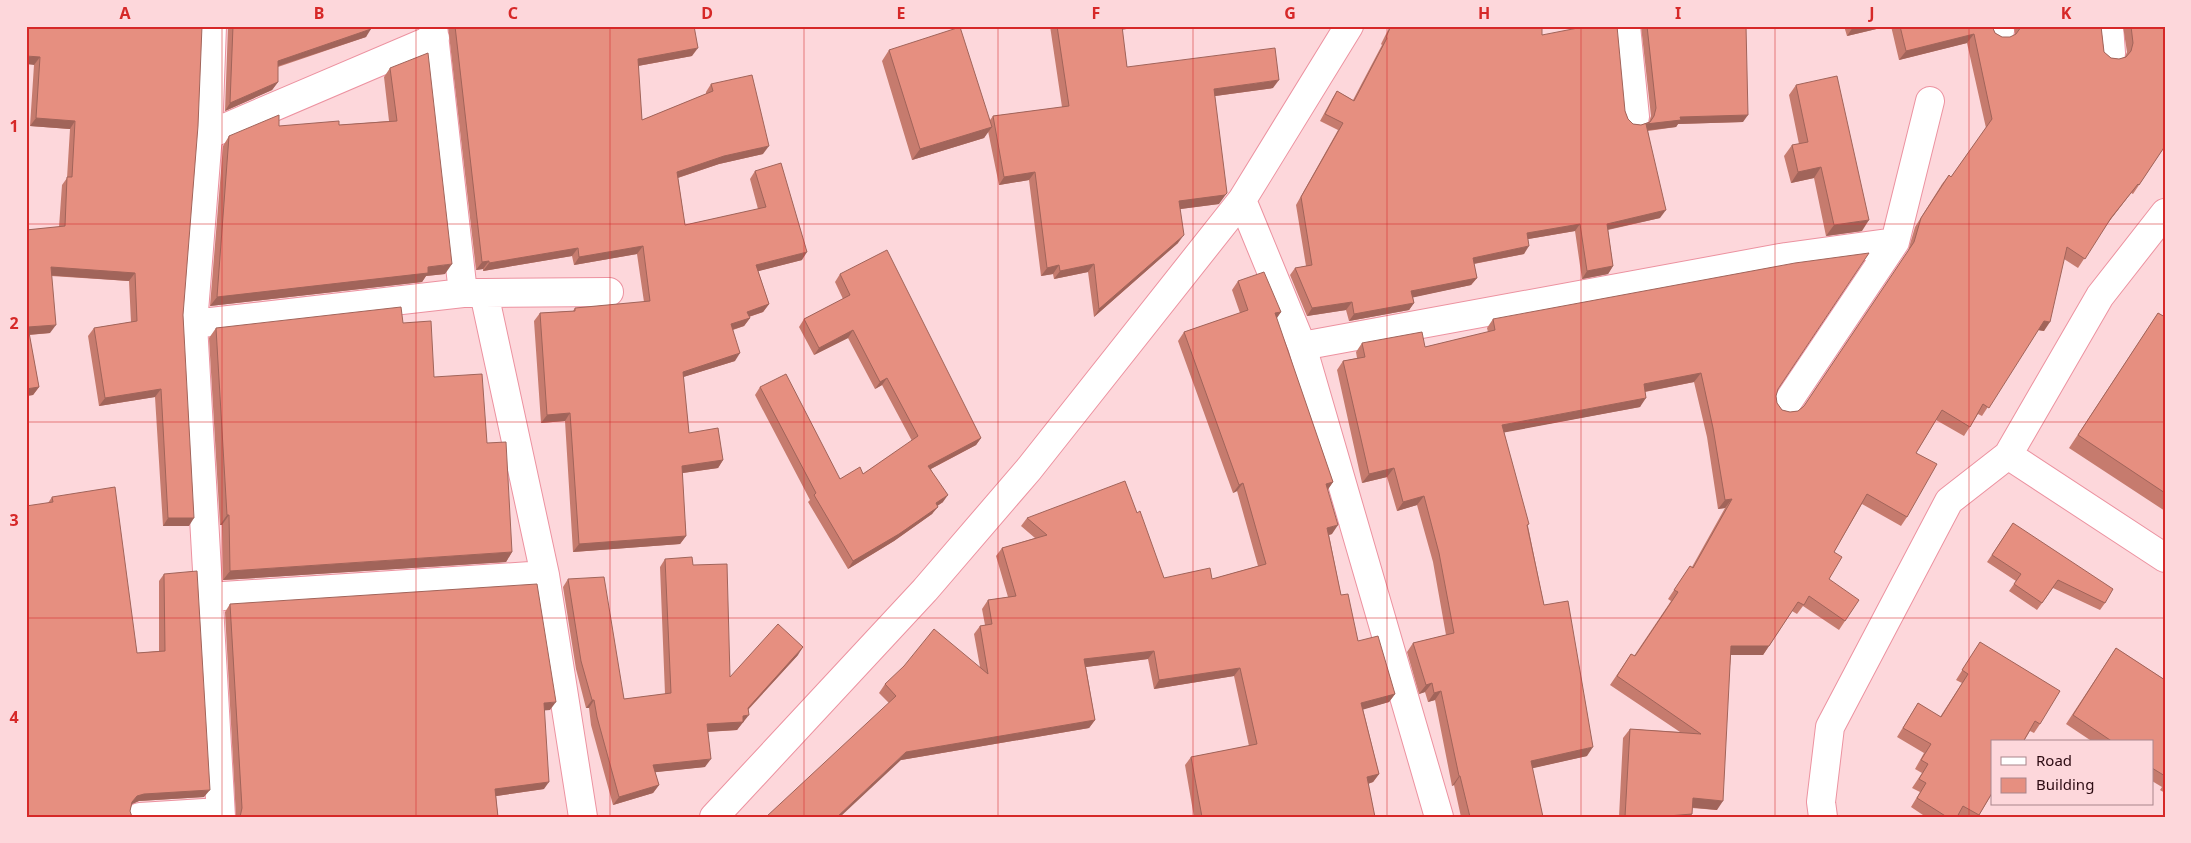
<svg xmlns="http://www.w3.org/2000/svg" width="2191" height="843" viewBox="0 0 2191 843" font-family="'Noto Sans',sans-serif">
  <rect width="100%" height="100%" fill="#fdd7db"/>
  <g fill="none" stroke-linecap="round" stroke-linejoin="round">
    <!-- minor casing -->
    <g stroke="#ec92a0" stroke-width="30">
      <path id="minor" d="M 212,26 L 208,135 L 193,324 L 221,817
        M 433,26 L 463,293
        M 1626,26 L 1635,117
        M 1999,26 L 2000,31
        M 2109,26 L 2111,53
        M 208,135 L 435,38
        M 1242,200 L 1302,346 L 1439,817
        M 484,293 L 609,292
        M 193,324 L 463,293 L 484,293 L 545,575 L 583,817
        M 1302,346 L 1786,257 L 1895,242
        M 1785,406 L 1895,242 L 1930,101
        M 2008,455 L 2165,558
        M 208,597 L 545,575
        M 140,817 L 220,812
        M 714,817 L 925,590 L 1029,469 L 1242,200 L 1349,26
        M 1823,817 L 1821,802 L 1830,727 L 1949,501 L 2008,455 L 2100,296 L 2165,213"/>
    </g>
    <!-- minor -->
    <use href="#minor" stroke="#fff" stroke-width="28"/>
  </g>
  <!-- wall -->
  <path fill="#c67b6e" d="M 26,26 L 183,315 L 189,526 L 163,526 L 155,397 L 99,406 L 88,336 L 94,328 L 131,322 L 129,281 L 51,276 L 50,333 L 29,335 L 39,387 L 33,395 L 26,396 L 26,230 L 59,227 L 62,185 L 67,178 L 70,129 L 30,126 L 34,65 Z
    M 228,26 L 370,26 L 366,37 L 278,67 L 278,82 L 272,90 L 225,111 Z
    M 448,26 L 694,26 L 692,56 L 638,66 L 642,120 L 706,94 L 706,92 L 711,84 L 763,154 L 719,164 L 678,178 L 685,225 L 758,209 L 750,179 L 755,171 L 802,260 L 758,271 L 769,304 L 763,312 L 749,317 L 750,318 L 744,326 L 733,330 L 735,361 L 683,377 L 689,433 L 723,460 L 718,468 L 682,473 L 686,536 L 680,544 L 573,552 L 565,421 L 541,423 L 534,321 L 540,313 L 573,311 L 575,308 L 644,302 L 637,254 L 574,265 L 572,256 L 483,271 L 483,269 L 476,270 Z
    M 1050,26 L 1144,26 L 1122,29 L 1127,67 L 1273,88 L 1215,96 L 1219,204 L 1180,209 L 1178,243 L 1094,317 L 1088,272 L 1054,279 L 1053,274 L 1041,276 L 1029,180 L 999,185 L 988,131 L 984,138 L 912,160 L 882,61 L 889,50 L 990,120 L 993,116 L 1062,107 Z
    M 1390,26 L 1542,26 L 1542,35 L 1625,111 L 1628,119 L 1633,124 L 1641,125 L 1649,122 L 1651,116 L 1641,26 L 1746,26 L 1743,122 L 1678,124 L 1676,127 L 1648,131 L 1660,218 L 1608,230 L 1613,266 L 1608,274 L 1582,279 L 1575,231 L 1528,239 L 1524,254 L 1474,264 L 1477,278 L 1471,285 L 1413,297 L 1414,303 L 1409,310 L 1349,321 L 1346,310 L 1307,316 L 1290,275 L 1295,268 L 1306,266 L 1296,205 L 1338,130 L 1320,121 L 1332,99 L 1337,91 L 1353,100 L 1382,45 L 1381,44 Z
    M 1844,26 L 1889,26 L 1847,36 Z
    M 1891,26 L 1992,26 L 1995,33 L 2002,37 L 2010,37 L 2015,35 L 2014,26 L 2101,26 L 2104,52 L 2111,58 L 2119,59 L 2125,57 L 2127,52 L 2123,26 L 2165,26 L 2165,146 L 2133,194 L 2131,193 L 2107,224 L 2078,268 L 2064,259 L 2044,331 L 2038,330 L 1982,416 L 1978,414 L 1964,436 L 1936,420 L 1916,453 L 1907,517 L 1901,526 L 1862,504 L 1834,552 L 1829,579 L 1845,621 L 1839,630 L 1803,606 L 1797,614 L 1792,611 L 1763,655 L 1731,655 L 1717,810 L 1692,808 L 1690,817 L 1619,817 L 1623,738 L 1630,729 L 1680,732 L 1610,685 L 1631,654 L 1634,656 L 1671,601 L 1668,599 L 1690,566 L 1692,567 L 1725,508 L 1718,509 L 1707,437 L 1694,382 L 1645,392 L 1640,407 L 1504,432 L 1528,526 L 1544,605 L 1587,756 L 1532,768 L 1543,817 L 1461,817 L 1454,785 L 1452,786 L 1435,700 L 1428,702 L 1425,692 L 1419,694 L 1407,652 L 1413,643 L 1446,635 L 1433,562 L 1417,505 L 1397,511 L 1387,477 L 1362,483 L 1337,370 L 1343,361 L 1357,358 L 1356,352 L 1362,343 L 1425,347 L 1488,332 L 1487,328 L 1493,319 L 1778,389 L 1776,396 L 1777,403 L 1782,410 L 1790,412 L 1798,411 L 1804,406 L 1908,251 L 1915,227 L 1942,184 L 1949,175 L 1951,177 L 1986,128 L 1967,43 L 1899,60 Z
    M 390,68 L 445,274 L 426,276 L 422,282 L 210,306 L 223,146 L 229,136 L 279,126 L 339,125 L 389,121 L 384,77 Z
    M 1796,85 L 1862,231 L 1826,236 L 1814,178 L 1791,183 L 1784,156 L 1792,145 L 1799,144 L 1789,95 Z
    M 840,274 L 981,438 L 976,445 L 931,469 L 943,502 L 937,506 L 932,514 L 894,541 L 848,569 L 808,502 L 810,500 L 755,395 L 760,387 L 840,479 L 863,474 L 912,441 L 882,385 L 875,389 L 848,338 L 814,355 L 799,327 L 804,319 L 843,299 L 835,282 Z
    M 1238,281 L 1281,312 L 1276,318 L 1333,482 L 1327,490 L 1332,534 L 1329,535 L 1341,595 L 1358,641 L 1395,694 L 1389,702 L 1363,709 L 1379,774 L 1373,782 L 1368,784 L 1375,817 L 1194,817 L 1185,765 L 1191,757 L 1249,746 L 1234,676 L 1154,689 L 1148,659 L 1086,667 L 1095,720 L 1089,728 L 901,760 L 889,703 L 879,693 L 885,684 L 980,667 L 974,634 L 980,626 L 985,625 L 982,609 L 988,600 L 1008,597 L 996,556 L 1002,548 L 1035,538 L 1021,526 L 1027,518 L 1137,513 L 1164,578 L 1212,579 L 1258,566 L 1237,491 L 1233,493 L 1178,341 L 1184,332 L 1240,313 L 1232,290 Z
    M 2158,313 L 2165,317 L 2165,511 L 2069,448 Z
    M 403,323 L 434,377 L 487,443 L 512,552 L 506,562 L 223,580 L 222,525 L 220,525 L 209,338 L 216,328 Z
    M 52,497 L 137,653 L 159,651 L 159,581 L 164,574 L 204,797 L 139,801 L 132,804 L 130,811 L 26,817 L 48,503 Z
    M 2013,523 L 2105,603 L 2100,610 L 2053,588 L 2037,610 L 2009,591 L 2016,581 L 1987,562 Z
    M 665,559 L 693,565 L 730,677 L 798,655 L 748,710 L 743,723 L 742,723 L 737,730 L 708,732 L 705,767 L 655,772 L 659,785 L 653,793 L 613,805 L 591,725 L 589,708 L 586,708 L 576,669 L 563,587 L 568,579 L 624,699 L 665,694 L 660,567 Z
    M 230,604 L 550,710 L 544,710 L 544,789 L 496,796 L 498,817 L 236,817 L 225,612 Z
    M 1980,642 L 2040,724 L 2034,733 L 2030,731 L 1978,817 L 1959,817 L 1957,816 L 1957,817 L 1926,817 L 1911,807 L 1920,792 L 1912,788 L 1922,773 L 1915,769 L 1924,753 L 1897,737 L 1918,703 L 1940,717 L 1962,683 L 1956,680 Z
    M 2116,648 L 2165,680 L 2165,793 L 2160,790 L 2162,787 L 2152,781 L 2152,742 L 2093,742 L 2066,724 Z"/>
  <!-- shaded-wall -->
  <path fill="#a1645a" d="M 1118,26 L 1144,26 L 1115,31 Z
    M 1856,26 L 1889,26 L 1847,36 L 1853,27 Z
    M 371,29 L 366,37 L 272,68 L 278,61 Z
    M 1974,34 L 1967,43 L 1899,60 L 1906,51 Z
    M 698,48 L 692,56 L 632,67 L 638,59 Z
    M 26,56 L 40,57 L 34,65 L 26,64 Z
    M 1279,80 L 1273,88 L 1208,97 L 1214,89 Z
    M 278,82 L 272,90 L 225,111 L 230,103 Z
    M 1748,115 L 1743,122 L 1678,124 L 1676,127 L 1641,131 L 1646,124 L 1680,117 Z
    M 36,118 L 75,121 L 70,129 L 30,126 Z
    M 992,127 L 984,138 L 912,160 L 920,149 Z
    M 769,146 L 763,154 L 719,164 L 671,180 L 677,172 L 724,156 Z
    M 1821,167 L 1814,178 L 1791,183 L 1798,172 Z
    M 1035,172 L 1029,180 L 999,185 L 1004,177 Z
    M 2138,184 L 2131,193 L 2104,228 L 2111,218 Z
    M 1227,193 L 1219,204 L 1173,210 L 1179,201 Z
    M 1666,210 L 1660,218 L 1601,231 L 1607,224 Z
    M 1869,220 L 1862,231 L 1826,236 L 1834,225 Z
    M 1580,224 L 1575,231 L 1522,240 L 1527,233 Z
    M 1184,235 L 1178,243 L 1094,317 L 1099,309 Z
    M 643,246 L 637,254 L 574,265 L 579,257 Z
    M 1529,246 L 1524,254 L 1467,265 L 1473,258 Z
    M 578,248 L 572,256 L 483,271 L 489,263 Z
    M 807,252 L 802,260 L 751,273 L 756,265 Z
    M 489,261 L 483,269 L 476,270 L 482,262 Z
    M 452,264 L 445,274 L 426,276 L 422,282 L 210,306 L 217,297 Z
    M 1094,264 L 1088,272 L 1054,279 L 1060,271 Z
    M 1059,265 L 1053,274 L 1041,276 L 1047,268 Z
    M 1613,266 L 1608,274 L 1582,279 L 1587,271 Z
    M 51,267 L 135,273 L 129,281 L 45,275 Z
    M 1477,278 L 1471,285 L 1406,299 L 1411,291 Z
    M 1352,302 L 1346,310 L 1307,316 L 1312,308 Z
    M 1414,303 L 1409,310 L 1349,321 L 1354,314 Z
    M 769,304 L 763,312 L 742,319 L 747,312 Z
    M 1281,312 L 1275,321 L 1275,313 Z
    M 750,318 L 744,326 L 725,332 L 731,324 Z
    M 2044,321 L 2050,322 L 2044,331 L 2038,330 Z
    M 56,325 L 50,333 L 26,335 L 28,327 Z
    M 853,330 L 848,338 L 814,355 L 819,348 Z
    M 740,353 L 735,361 L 677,379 L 683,372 Z
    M 1701,373 L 1694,382 L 1638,393 L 1644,384 Z
    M 887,378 L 882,385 L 875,389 L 880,382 Z
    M 39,387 L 33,395 L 26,396 L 26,389 Z
    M 161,389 L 155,397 L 99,406 L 105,398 Z
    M 1646,398 L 1640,407 L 1496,434 L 1502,425 Z
    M 570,413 L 565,421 L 541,423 L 547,415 Z
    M 981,438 L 976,445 L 923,473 L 928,466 Z
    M 723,460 L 718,468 L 676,474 L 682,466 Z
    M 1394,468 L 1387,477 L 1362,483 L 1369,474 Z
    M 1333,482 L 1327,491 L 1326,484 Z
    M 1243,483 L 1237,491 L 1233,493 L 1239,485 Z
    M 948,495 L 943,502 L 930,511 L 936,503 Z
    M 1424,496 L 1417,505 L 1397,511 L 1403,502 Z
    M 1732,499 L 1725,508 L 1718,509 L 1725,500 Z
    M 938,507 L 932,514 L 894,541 L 848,569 L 853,561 Z
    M 227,515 L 229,515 L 222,525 L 220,525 Z
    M 168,518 L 194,518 L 189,526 L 163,526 Z
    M 1338,525 L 1332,534 L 1321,537 L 1327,528 Z
    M 686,536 L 680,544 L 573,552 L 579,544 Z
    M 512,552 L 506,562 L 223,580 L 230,571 Z
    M 1731,646 L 1769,646 L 1763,655 L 1725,655 Z
    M 803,647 L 798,655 L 742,716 L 748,708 Z
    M 1154,651 L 1148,659 L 1078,668 L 1084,659 Z
    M 1240,668 L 1234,676 L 1154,689 L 1159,680 Z
    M 1432,683 L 1425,692 L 1419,694 L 1426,685 Z
    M 1441,691 L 1435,700 L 1428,702 L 1434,693 Z
    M 1395,694 L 1389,702 L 1355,712 L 1361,703 Z
    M 592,700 L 594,700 L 589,708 L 586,708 Z
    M 556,702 L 550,710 L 538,711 L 544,703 Z
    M 749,715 L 737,730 L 702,732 L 707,724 Z
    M 1095,720 L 1089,728 L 901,760 L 840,817 L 837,817 L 906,752 Z
    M 1593,747 L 1587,756 L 1525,770 L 1531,761 Z
    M 711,759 L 705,767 L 648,773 L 653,765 Z
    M 1379,774 L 1373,782 L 1361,786 L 1367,777 Z
    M 1459,776 L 1460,776 L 1454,785 L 1452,786 Z
    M 549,782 L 544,789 L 490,797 L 495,789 Z
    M 659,785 L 653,793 L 613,805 L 619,797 Z
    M 210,790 L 204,797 L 139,801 L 132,804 L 126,810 L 132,802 L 137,796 L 144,794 Z
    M 1693,798 L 1723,801 L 1717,810 L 1687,807 Z
    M 1692,814 L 1690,817 L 1656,817 Z"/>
  <!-- building -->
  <path fill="#e68f80" stroke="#a1645a" d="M 26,26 L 202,26 L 198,126 L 183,315 L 194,518 L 168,518 L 161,389 L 105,398 L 94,328 L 137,321 L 135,273 L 51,267 L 56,325 L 28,327 L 39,387 L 26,389 L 26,230 L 65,226 L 67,177 L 72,177 L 75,121 L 36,118 L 40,57 L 26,56 Z
    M 233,26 L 370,26 L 371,29 L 278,61 L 278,82 L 230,103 Z
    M 455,26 L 694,26 L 698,48 L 638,59 L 642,120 L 713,91 L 711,84 L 752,75 L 769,146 L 724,156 L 677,172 L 685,225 L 766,207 L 755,171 L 781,163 L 807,252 L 756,265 L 769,304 L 747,312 L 750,318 L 731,324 L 740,353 L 683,372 L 689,433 L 718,428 L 723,460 L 682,466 L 686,536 L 579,544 L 570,413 L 547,415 L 540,313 L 575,311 L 575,308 L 650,301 L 643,246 L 579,257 L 578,248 L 489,263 L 489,261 L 482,262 Z
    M 1057,26 L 1122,26 L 1127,67 L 1275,48 L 1279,80 L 1214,89 L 1227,193 L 1225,195 L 1179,201 L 1184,235 L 1099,309 L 1094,264 L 1060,271 L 1059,265 L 1047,268 L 1035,172 L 1004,177 L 993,116 L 1069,106 Z
    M 1391,26 L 1542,26 L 1542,35 L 1588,26 L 1617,26 L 1625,111 L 1628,119 L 1633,124 L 1641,125 L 1650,122 L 1654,116 L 1656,108 L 1647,26 L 1746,26 L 1748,115 L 1680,117 L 1681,120 L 1646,124 L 1666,210 L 1607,224 L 1613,266 L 1587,271 L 1580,224 L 1527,233 L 1529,246 L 1473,258 L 1477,278 L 1411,291 L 1414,303 L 1354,314 L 1352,302 L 1312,308 L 1295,268 L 1312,265 L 1301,197 L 1343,123 L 1325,114 L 1337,91 L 1354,101 L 1387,38 L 1386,37 Z
    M 1900,26 L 1992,26 L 1995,33 L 2002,37 L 2010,37 L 2016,34 L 2021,27 L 2021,26 L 2101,26 L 2104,52 L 2111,58 L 2119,59 L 2126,57 L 2131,51 L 2133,43 L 2131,26 L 2165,26 L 2165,146 L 2139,185 L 2138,184 L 2111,218 L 2085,259 L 2067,247 L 2050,322 L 2044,321 L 1989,408 L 1983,404 L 1970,427 L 1942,410 L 1916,453 L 1937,464 L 1907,517 L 1867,494 L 1834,552 L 1842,557 L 1829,579 L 1859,600 L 1845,621 L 1809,596 L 1804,605 L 1798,602 L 1769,646 L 1731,646 L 1723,801 L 1693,798 L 1692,814 L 1656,817 L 1625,817 L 1630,729 L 1701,734 L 1617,676 L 1631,654 L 1635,656 L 1678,592 L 1674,590 L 1690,566 L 1693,568 L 1732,499 L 1725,500 L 1713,428 L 1701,373 L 1644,384 L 1646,398 L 1502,425 L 1529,524 L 1527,525 L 1544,605 L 1568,601 L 1593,747 L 1531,761 L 1543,817 L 1470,817 L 1460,776 L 1459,776 L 1441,691 L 1434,693 L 1432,683 L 1426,685 L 1413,643 L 1454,633 L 1439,553 L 1424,496 L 1403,502 L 1394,468 L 1369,474 L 1343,361 L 1365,357 L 1362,343 L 1422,332 L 1425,347 L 1495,330 L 1493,319 L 1795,263 L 1869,253 L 1778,389 L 1776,396 L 1777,403 L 1782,410 L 1790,412 L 1798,411 L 1804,406 L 1914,242 L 1921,218 L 1949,175 L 1951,177 L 1992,119 L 1974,34 L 1906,51 Z
    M 960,27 L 992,127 L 920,149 L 889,50 Z
    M 428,53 L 452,264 L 428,267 L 428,273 L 217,297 L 229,136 L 279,115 L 279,126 L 339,121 L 339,125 L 397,121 L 390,68 Z
    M 1837,76 L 1869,220 L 1834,225 L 1821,167 L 1798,172 L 1792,145 L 1808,142 L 1796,85 Z
    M 887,250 L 981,438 L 928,466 L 948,495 L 936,503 L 938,507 L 899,534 L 853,561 L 814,495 L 816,493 L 760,387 L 786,374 L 840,479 L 860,467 L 863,474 L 918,436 L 887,378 L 880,382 L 853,330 L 819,348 L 804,319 L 850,295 L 840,274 Z
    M 1264,272 L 1281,312 L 1275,313 L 1333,482 L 1326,484 L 1338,525 L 1327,528 L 1341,595 L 1348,594 L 1358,641 L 1378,636 L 1395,694 L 1361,703 L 1379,774 L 1367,777 L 1375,817 L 1202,817 L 1191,757 L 1257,744 L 1240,668 L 1159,680 L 1154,651 L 1084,659 L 1095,720 L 906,752 L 837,817 L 766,817 L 896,696 L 885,684 L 904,666 L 934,629 L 988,674 L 980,626 L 992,624 L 988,600 L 1016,596 L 1002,548 L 1047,535 L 1027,518 L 1125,481 L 1137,513 L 1140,511 L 1164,578 L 1210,568 L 1212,579 L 1266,564 L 1243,483 L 1239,485 L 1184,332 L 1248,310 L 1238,281 Z
    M 401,307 L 403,323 L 431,321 L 434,377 L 482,374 L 487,443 L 506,442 L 512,552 L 230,571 L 229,515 L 227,515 L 216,328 Z
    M 2158,313 L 2165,317 L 2165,493 L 2078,435 Z
    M 115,487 L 137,653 L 165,651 L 164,574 L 197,571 L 210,790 L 144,794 L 137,796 L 132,802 L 130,811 L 132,817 L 26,817 L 26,506 L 53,502 L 52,497 Z
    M 2013,523 L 2113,589 L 2105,603 L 2058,580 L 2042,603 L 2014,584 L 2021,574 L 1992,555 Z
    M 692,557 L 693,565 L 727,564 L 730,677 L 778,624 L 803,647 L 748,708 L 749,715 L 743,716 L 743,722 L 707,724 L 711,759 L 653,765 L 659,785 L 619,797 L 597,717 L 594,700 L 592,700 L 581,661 L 568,579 L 604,577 L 624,699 L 671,693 L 665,559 Z
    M 537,584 L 556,702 L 544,703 L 549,782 L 495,789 L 498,817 L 240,817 L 242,808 L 230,604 Z
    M 1980,642 L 2060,691 L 2040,724 L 2035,721 L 2023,742 L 1992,742 L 1992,793 L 1979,815 L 1963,806 L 1957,817 L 1947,817 L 1917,798 L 1926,783 L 1919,779 L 1928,764 L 1921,760 L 1931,744 L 1903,728 L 1918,703 L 1941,717 L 1968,674 L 1962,670 Z
    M 2116,648 L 2165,680 L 2165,776 L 2152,768 L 2152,742 L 2113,742 L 2073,715 Z"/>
  <!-- grid -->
  <path fill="none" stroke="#d62828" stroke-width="1" stroke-opacity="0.55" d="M 222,26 L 222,817M 416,26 L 416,817M 610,26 L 610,817M 804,26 L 804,817M 998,26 L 998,817M 1193,26 L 1193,817M 1387,26 L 1387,817M 1581,26 L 1581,817M 1775,26 L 1775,817M 1969,26 L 1969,817M 26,224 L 2165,224M 26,422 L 2165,422M 26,618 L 2165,618"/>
  <!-- border -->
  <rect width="2191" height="843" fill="none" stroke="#fdd7db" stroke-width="55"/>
  <!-- legend -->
  <rect x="1991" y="740" width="162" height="65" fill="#fdd7db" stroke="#a9858b"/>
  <rect x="2001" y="757" width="25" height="8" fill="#ffffff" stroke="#a9858b"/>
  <text x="2036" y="766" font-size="15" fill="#2c0b12">Road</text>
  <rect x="2001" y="778" width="25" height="15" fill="#e68f80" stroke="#a9858b"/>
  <text x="2036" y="790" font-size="15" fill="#2c0b12">Building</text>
  <rect x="28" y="28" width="2136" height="788" fill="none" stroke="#d62828" stroke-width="2"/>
  <g font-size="16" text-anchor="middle" font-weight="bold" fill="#d62828">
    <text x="125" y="19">A</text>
    <text x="319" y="19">B</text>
    <text x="513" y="19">C</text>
    <text x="707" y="19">D</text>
    <text x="901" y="19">E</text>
    <text x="1096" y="19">F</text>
    <text x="1290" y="19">G</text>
    <text x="1484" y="19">H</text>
    <text x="1678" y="19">I</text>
    <text x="1872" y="19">J</text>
    <text x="2066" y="19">K</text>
    <text x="14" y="132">1</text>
    <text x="14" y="329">2</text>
    <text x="14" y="526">3</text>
    <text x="14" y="723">4</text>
  </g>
</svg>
